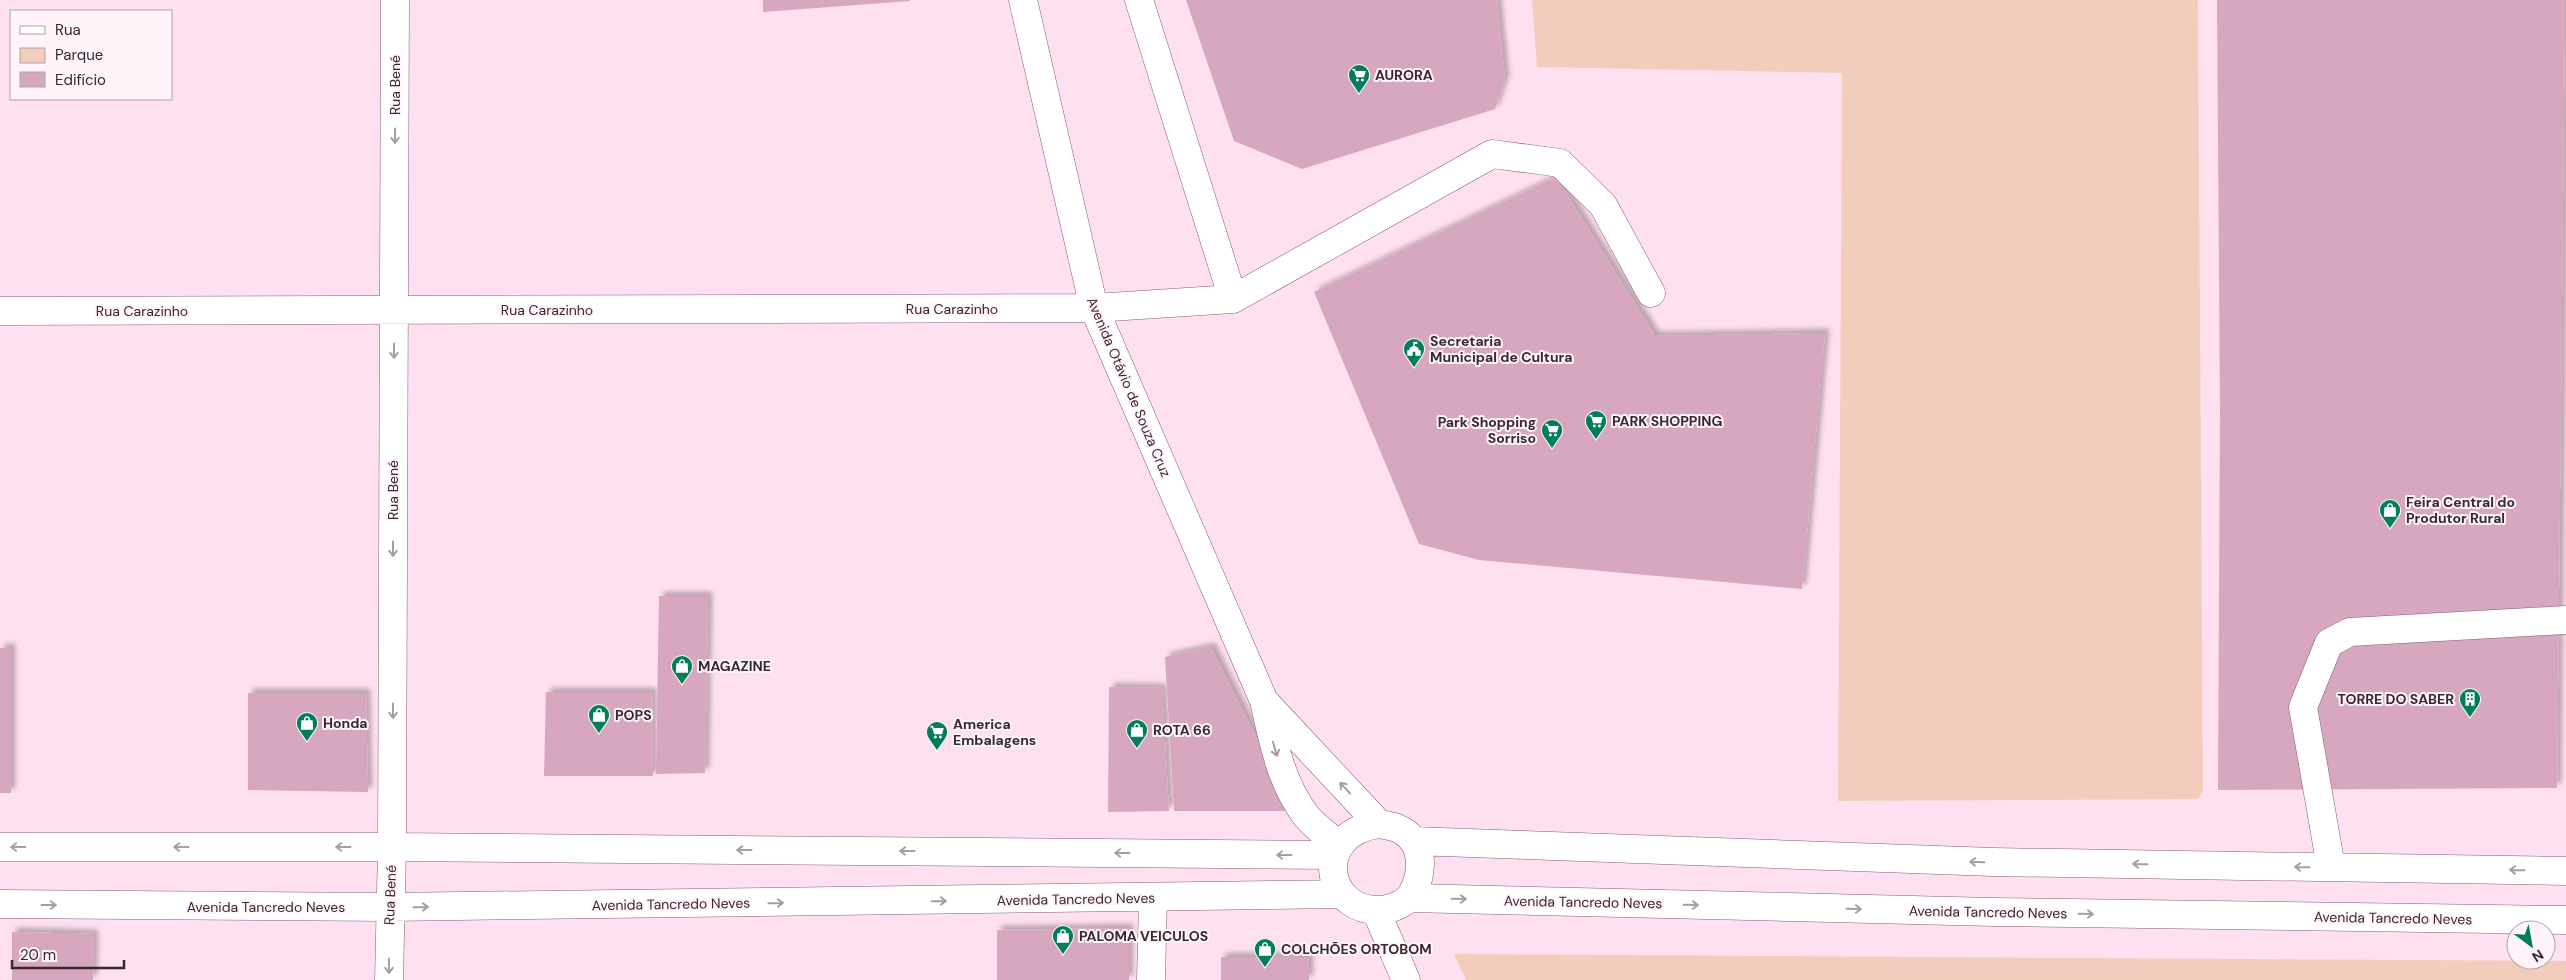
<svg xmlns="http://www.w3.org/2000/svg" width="2566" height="980" viewBox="0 0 2566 980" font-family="'DM Sans',sans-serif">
  <defs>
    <filter id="shadow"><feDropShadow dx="4.5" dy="-4.5" stdDeviation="2.5" flood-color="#0004"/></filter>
  </defs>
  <rect width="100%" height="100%" fill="#ffe0f0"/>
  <!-- green -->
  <path fill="#f3cdbb" d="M 1532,0 L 2198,0 L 2203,791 L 2198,799 L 1838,801 L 1842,73 L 1537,67 Z
    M 1454,954 L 2566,961 L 2566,980 L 1466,980 Z"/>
  <!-- building -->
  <path fill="#d6a7bf" filter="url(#shadow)" d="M 763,0 L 910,0 L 910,1 L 763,12 Z
    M 1186,0 L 1497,0 L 1505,79 L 1495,109 L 1302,169 L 1234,141 Z
    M 2217,0 L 2565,0 L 2557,788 L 2218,790 L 2220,411 Z
    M 1556,177 L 1655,336 L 1825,333 L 1802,589 L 1479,560 L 1419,544 L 1314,292 Z
    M 659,596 L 708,596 L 705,773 L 656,774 Z
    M 1211,647 L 1293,811 L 1174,811 L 1165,657 Z
    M 0,648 L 11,648 L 11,793 L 0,793 Z
    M 1109,687 L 1162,688 L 1169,811 L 1108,812 Z
    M 546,692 L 652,692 L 653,776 L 544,776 Z
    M 248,693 L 366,693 L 368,792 L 248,790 Z
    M 1129,928 L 1129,980 L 997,980 L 997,930 Z
    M 12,932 L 94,934 L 93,980 L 12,980 Z
    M 1221,957 L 1309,957 L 1309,980 L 1221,980 Z"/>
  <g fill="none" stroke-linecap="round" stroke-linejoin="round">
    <!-- minor casing -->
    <g stroke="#865c72" stroke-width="29">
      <path id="minor" d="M 1023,0 L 1094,308 L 1264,701 C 1273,741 1281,784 1307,817 C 1316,828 1329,836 1339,845
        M 1139,0 L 1233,299
        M 0,311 L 1094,308 L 1233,299 L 1492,154 L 1560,163 L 1603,205 L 1651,293
        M 1265,702 L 1379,824
        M 1379,824 C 1385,825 1392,826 1397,828 C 1425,840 1424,871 1412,894 C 1407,902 1396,907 1387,909 C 1326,919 1308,834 1379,824 Z
        M 1413,841 L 1993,862 L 2566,871
        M 0,847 L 392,847 L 1333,855
        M 2331,867 L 2303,707 L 2329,643 L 2350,632 L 2566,620
        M 1410,898 L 1994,912 L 2566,920
        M 0,904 L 389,907 L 1341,894
        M 1376,911 L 1406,980
        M 389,980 L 392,847 L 395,0
        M 1151,980 L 1153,898"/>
    </g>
    <!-- minor -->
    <use href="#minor" stroke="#fff" stroke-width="28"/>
  </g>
  <!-- one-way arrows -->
  <defs><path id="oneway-shaft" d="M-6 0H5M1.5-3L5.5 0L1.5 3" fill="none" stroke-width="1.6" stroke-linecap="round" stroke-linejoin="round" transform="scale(1.25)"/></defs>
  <g stroke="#a69ea2">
    <use href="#oneway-shaft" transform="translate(395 136) rotate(90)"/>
    <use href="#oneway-shaft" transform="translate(394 351) rotate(90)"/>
    <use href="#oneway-shaft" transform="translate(393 549) rotate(90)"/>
    <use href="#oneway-shaft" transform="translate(393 711) rotate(90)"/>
    <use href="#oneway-shaft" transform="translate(1275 749) rotate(74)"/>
    <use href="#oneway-shaft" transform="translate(1345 788) rotate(-133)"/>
    <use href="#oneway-shaft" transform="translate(18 847) rotate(180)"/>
    <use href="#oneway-shaft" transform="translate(181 847) rotate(180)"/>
    <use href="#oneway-shaft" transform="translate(343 847) rotate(180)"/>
    <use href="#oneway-shaft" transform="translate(744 850) rotate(-180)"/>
    <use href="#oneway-shaft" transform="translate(907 851) rotate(-180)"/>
    <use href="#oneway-shaft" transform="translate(1122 853) rotate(-180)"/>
    <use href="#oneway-shaft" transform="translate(1284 855) rotate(-180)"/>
    <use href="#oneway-shaft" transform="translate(1977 862) rotate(-178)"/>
    <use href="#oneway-shaft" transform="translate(2140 864) rotate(-179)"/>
    <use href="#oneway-shaft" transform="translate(2302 867) rotate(-179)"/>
    <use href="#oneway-shaft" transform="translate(2517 870) rotate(-179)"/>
    <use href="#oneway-shaft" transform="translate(1459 899) rotate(1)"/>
    <use href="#oneway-shaft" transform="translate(939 901) rotate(-1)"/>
    <use href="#oneway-shaft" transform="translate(776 903) rotate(-1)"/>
    <use href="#oneway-shaft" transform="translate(49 905)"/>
    <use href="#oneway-shaft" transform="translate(1691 905) rotate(1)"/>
    <use href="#oneway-shaft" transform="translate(421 907) rotate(-1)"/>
    <use href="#oneway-shaft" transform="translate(1854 909) rotate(1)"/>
    <use href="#oneway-shaft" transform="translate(2086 914) rotate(1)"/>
    <use href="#oneway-shaft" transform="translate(389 966) rotate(90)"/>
  </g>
  <!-- icons -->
  <defs>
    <g id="supermarket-pin" transform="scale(1.125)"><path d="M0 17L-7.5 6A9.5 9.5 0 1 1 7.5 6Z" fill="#027d5c" stroke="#fef4f9"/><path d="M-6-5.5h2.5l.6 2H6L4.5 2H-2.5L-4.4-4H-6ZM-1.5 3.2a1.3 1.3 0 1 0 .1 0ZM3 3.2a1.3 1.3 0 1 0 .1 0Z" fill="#fff"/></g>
    <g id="civic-pin" transform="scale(1.125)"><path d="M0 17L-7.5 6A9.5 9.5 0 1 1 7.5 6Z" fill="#027d5c" stroke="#fef4f9"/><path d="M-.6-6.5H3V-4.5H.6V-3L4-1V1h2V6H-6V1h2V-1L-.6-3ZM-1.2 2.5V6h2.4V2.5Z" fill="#fff"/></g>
    <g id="shop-pin" transform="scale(1.125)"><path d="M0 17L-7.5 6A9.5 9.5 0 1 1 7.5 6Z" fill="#027d5c" stroke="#fef4f9"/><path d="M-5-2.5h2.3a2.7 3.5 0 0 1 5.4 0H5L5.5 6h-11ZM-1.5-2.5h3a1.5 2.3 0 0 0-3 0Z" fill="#fff"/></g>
    <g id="building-pin" transform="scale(1.125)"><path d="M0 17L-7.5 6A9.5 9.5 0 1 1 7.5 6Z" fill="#027d5c" stroke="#fef4f9"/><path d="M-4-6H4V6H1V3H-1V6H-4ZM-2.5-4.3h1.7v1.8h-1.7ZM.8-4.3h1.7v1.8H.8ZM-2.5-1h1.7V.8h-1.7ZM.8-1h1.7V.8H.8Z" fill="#fff"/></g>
  </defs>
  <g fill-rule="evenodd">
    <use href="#supermarket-pin" x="1359" y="75"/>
    <use href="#civic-pin" x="1414" y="349"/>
    <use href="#supermarket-pin" x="1596" y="421"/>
    <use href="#supermarket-pin" x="1552" y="430"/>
    <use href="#shop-pin" x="2390" y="510"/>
    <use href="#shop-pin" x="682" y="666"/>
    <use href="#building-pin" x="2470" y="699"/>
    <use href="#shop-pin" x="599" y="715"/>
    <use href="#shop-pin" x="307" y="723"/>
    <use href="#shop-pin" x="1137" y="730"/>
    <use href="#supermarket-pin" x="937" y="732"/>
    <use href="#shop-pin" x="1063" y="936"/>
    <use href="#shop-pin" x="1265" y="949"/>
  </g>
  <g text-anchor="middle" stroke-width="4" stroke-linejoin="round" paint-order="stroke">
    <!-- poi labels -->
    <g font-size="14" font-weight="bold" fill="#392731" stroke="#fef4f9" text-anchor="start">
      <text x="1375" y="80">AURORA</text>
      <text x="1430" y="346">Secretaria<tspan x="1430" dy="16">Municipal de Cultura</tspan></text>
      <text x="1612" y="426">PARK SHOPPING</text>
      <text x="1536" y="427" text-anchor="end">Park Shopping<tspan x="1536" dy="16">Sorriso</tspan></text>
      <text x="2406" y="507">Feira Central do<tspan x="2406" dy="16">Produtor Rural</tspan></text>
      <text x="698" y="671">MAGAZINE</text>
      <text x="2454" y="704" text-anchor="end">TORRE DO SABER</text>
      <text x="615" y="720">POPS</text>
      <text x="323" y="728">Honda</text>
      <text x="953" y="729">America<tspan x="953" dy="16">Embalagens</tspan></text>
      <text x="1153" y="735">ROTA 66</text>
      <text x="1079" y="941">PALOMA VEICULOS</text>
      <text x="1281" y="954">COLCHÕES ORTOBOM</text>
    </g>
    <!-- street labels -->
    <g font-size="14" fill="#392731" stroke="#fef4f9">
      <text transform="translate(395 85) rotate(-90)" y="5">Rua Bené</text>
      <text x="952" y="314">Rua Carazinho</text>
      <text x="547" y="315">Rua Carazinho</text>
      <text x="142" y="316">Rua Carazinho</text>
      <text transform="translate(1129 387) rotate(67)" y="5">Avenida Otávio de Souza Cruz</text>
      <text transform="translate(393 490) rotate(-90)" y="5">Rua Bené</text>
      <text transform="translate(390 895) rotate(-88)" y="5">Rua Bené</text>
      <text transform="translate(1076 899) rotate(-1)" y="5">Avenida Tancredo Neves</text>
      <text transform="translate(1583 902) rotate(1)" y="5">Avenida Tancredo Neves</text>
      <text transform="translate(671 904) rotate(-1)" y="5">Avenida Tancredo Neves</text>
      <text x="266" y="912">Avenida Tancredo Neves</text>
      <text transform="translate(1988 912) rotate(1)" y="5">Avenida Tancredo Neves</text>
      <text transform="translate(2393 918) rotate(1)" y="5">Avenida Tancredo Neves</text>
    </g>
  </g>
  <!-- legend -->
  <rect x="10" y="10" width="162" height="90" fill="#fef4f9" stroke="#afa2a9"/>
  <rect x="20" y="26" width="25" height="8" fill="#ffffff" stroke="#afa2a9"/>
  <text x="55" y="35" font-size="15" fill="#392731">Rua</text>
  <rect x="20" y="48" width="25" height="15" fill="#f3cdbb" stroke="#afa2a9"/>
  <text x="55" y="60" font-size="15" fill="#392731">Parque</text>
  <rect x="20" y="72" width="25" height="15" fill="#d6a7bf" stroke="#afa2a9"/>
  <text x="55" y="85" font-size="15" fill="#392731">Edifício</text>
  <!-- north arrow -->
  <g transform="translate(2531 945) rotate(148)"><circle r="24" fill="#fef4f9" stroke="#afa2a9"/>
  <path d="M0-4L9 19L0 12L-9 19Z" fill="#027d5c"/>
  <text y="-8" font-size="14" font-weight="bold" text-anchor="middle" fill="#392731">N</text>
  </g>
  <!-- scale -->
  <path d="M12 960v8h112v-8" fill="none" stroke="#392731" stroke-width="2.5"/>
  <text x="20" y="960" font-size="15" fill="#392731" stroke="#fef4f9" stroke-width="4" paint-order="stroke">20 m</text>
</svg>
